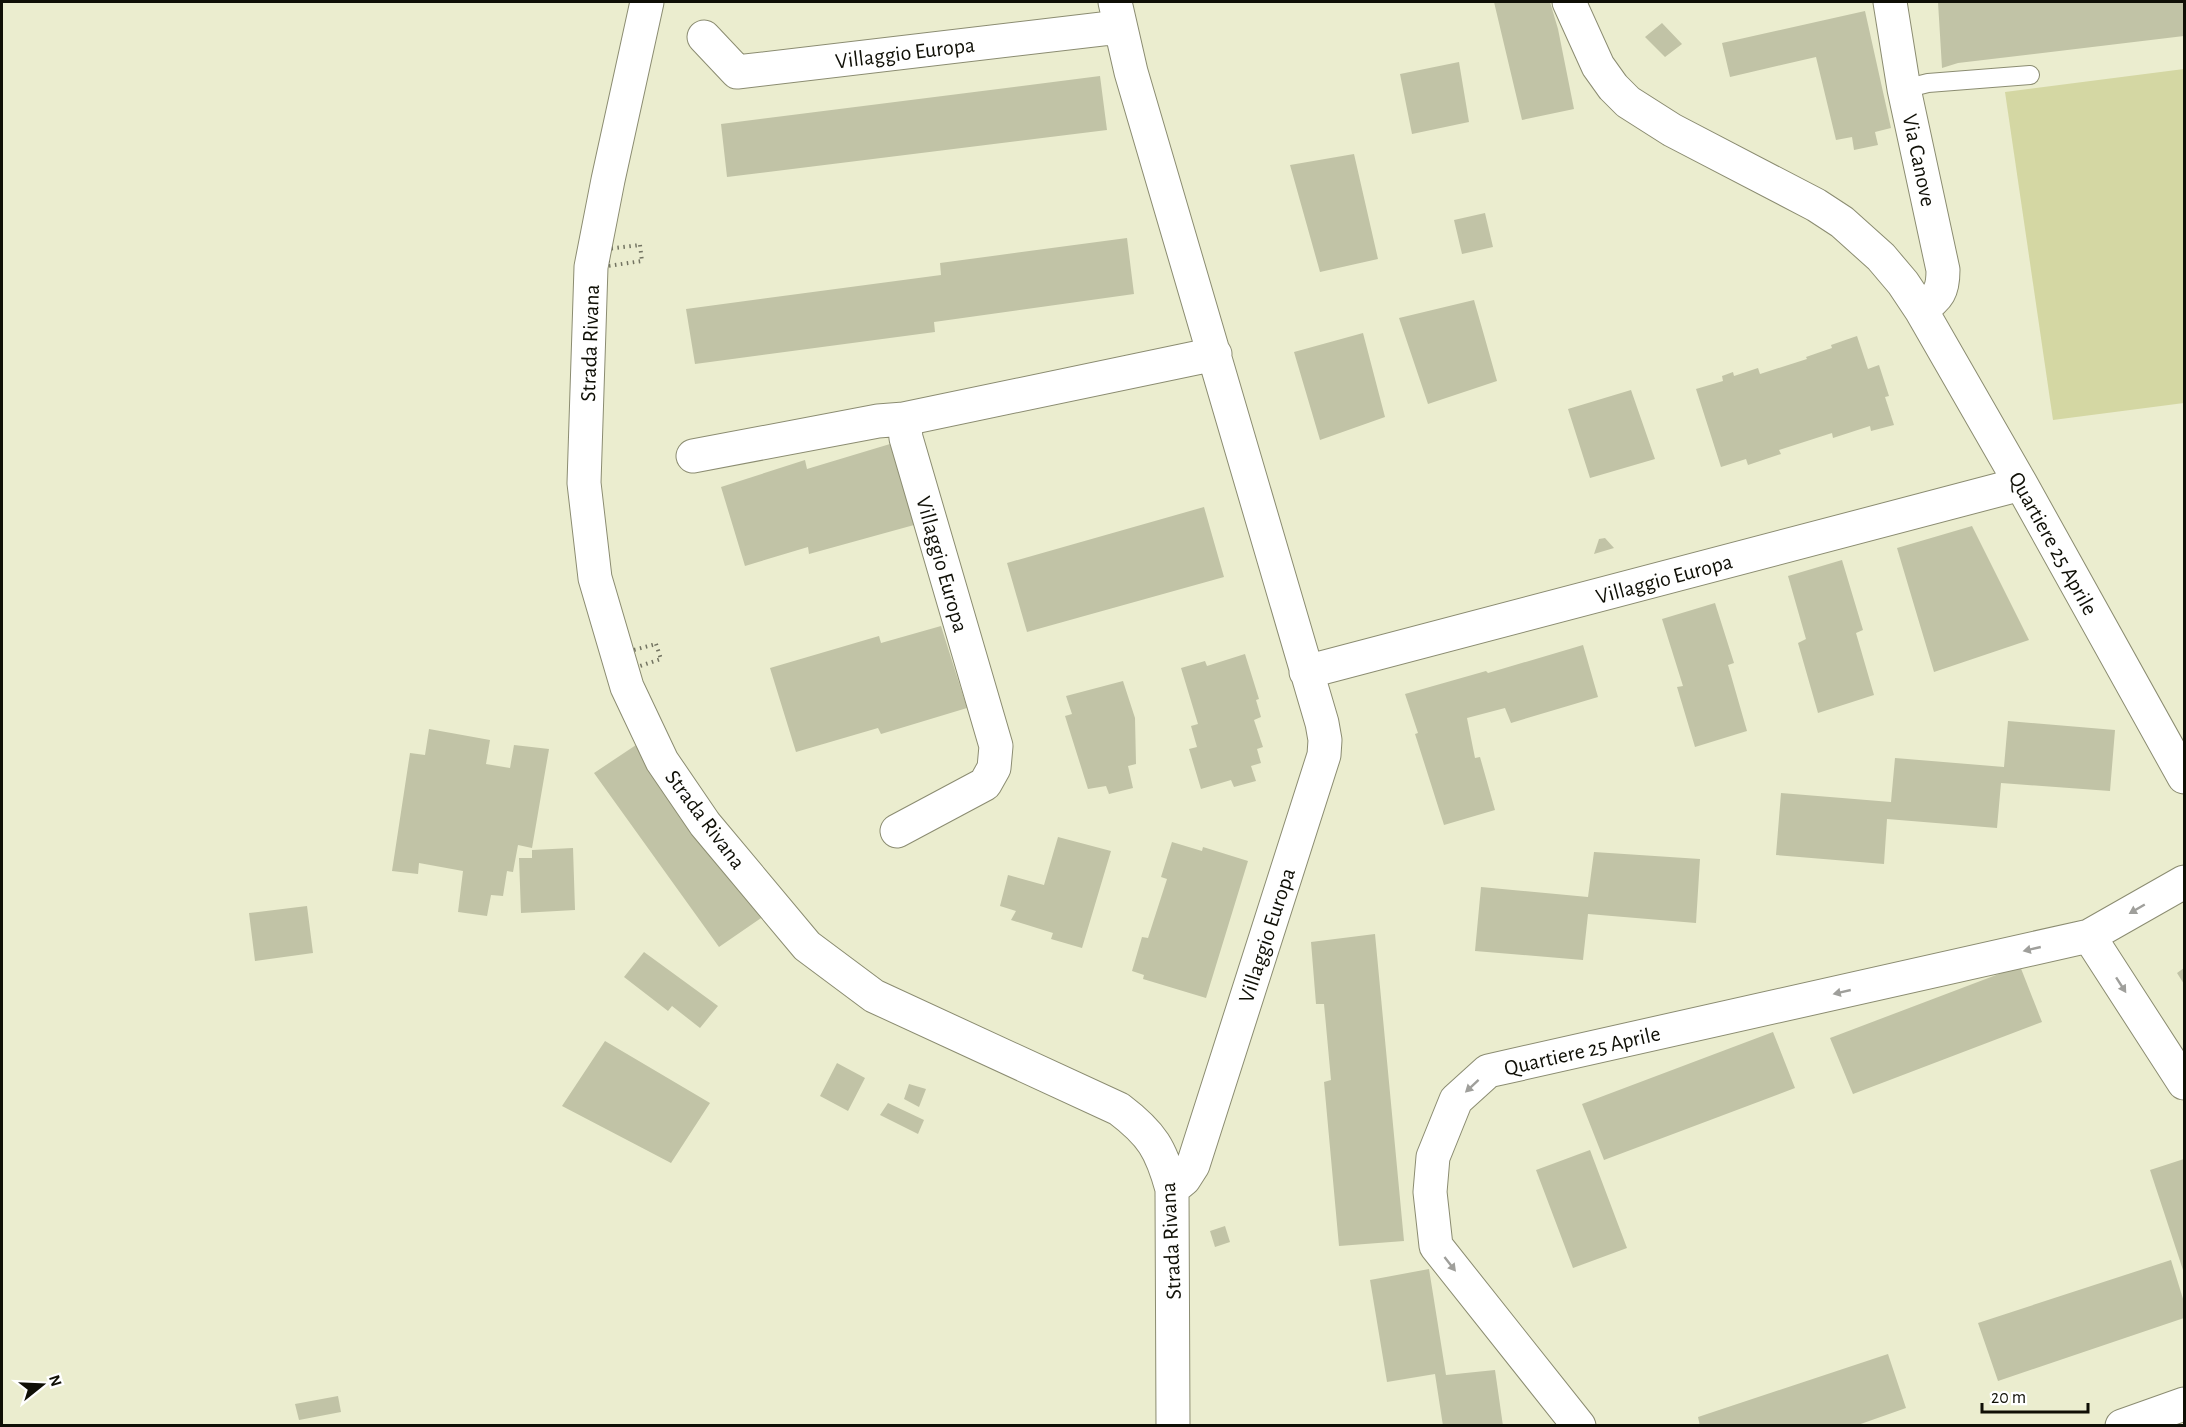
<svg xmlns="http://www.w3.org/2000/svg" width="2186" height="1427" viewBox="0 0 2186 1427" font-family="'Alegreya Sans',sans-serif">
  <rect width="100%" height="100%" fill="#ebedcf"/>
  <!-- green -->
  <path fill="#d4d7a3" d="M 2184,69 L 2184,403 L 2053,420 L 2005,92 Z"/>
  <!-- building -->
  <path fill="#c1c3a6" d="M 1494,2 L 1550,2 L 1558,29 L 1574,109 L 1522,120 Z
    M 1938,2 L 2184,2 L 2184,36 L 1958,63 L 1942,68 Z
    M 1865,11 L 1891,128 L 1875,132 L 1878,145 L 1854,150 L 1852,137 L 1836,140 L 1816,57 L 1730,77 L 1722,43 Z
    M 1662,23 L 1682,44 L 1665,57 L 1645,37 Z
    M 1459,62 L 1469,122 L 1412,134 L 1400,74 Z
    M 1100,76 L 1107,130 L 727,177 L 721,124 Z
    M 1354,154 L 1378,259 L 1320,272 L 1290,165 Z
    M 1485,213 L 1493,247 L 1462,254 L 1454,220 Z
    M 1127,238 L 1134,294 L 934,322 L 935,332 L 695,364 L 686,309 L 941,275 L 940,263 Z
    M 1474,300 L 1497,381 L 1428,404 L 1399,318 Z
    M 1363,333 L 1385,417 L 1320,440 L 1294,352 Z
    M 1857,336 L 1868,369 L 1879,365 L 1889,396 L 1885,397 L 1894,425 L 1871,431 L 1870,426 L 1833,438 L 1832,433 L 1779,450 L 1781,454 L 1748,465 L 1746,459 L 1721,467 L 1696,389 L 1723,381 L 1722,376 L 1733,372 L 1734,376 L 1758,368 L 1760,374 L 1807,359 L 1806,357 L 1832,348 L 1831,345 Z
    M 1631,390 L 1655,459 L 1590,478 L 1568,409 Z
    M 890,444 L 914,525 L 809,554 L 808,547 L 745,566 L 721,487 L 805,460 L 807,469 Z
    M 1204,507 L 1224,577 L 1027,632 L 1007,563 Z
    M 1972,526 L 2029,640 L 1934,672 L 1897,548 Z
    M 1605,538 L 1614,548 L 1594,554 L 1599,539 Z
    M 1842,560 L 1863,630 L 1856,633 L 1874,695 L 1818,713 L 1798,643 L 1806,639 L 1788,576 Z
    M 1715,603 L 1734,663 L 1728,665 L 1747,731 L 1695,747 L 1677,687 L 1683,686 L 1662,619 Z
    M 941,626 L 967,708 L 881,734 L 878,728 L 796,752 L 770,668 L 879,636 L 881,643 Z
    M 1583,645 L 1598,697 L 1511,723 L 1505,708 L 1467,718 L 1475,758 L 1480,757 L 1495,810 L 1444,825 L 1415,734 L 1418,733 L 1405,694 L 1486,671 L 1488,673 Z
    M 1245,654 L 1259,699 L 1256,700 L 1261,717 L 1254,720 L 1263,747 L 1257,749 L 1261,763 L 1251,766 L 1256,781 L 1234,787 L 1231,780 L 1201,789 L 1189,749 L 1197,747 L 1191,726 L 1198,724 L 1181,668 L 1205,661 L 1207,666 Z
    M 1123,681 L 1135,718 L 1136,764 L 1128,766 L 1133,788 L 1109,794 L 1106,786 L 1088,789 L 1065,716 L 1072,714 L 1066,696 Z
    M 2008,721 L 2115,730 L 2110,791 L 2001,783 L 1997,828 L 1887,819 L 1884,864 L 1776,855 L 1781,793 L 1891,802 L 1895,758 L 2004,767 Z
    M 429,729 L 490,740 L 486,764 L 510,768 L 514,745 L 549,749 L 532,848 L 518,845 L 513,872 L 507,871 L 503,896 L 491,895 L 487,916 L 458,912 L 463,871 L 419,863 L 418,874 L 392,871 L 410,753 L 425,755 Z
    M 639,743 L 764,916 L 719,947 L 594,773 Z
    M 1058,837 L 1111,851 L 1082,948 L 1051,939 L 1053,933 L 1011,920 L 1016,911 L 1000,906 L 1008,875 L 1044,885 Z
    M 1172,842 L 1202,851 L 1203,847 L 1248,861 L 1206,998 L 1143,979 L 1144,975 L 1132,971 L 1142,937 L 1148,938 L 1167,879 L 1161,877 Z
    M 573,848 L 575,910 L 521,913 L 519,858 L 532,858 L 532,850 Z
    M 1594,852 L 1700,859 L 1696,923 L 1588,914 L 1583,960 L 1475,951 L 1481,887 L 1588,897 Z
    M 307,906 L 313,953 L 255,961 L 249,913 Z
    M 1375,934 L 1404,1241 L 1339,1246 L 1324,1082 L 1331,1080 L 1324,1004 L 1316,1004 L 1311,942 Z
    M 644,952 L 718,1006 L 700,1028 L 672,1006 L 668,1011 L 624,977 Z
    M 2020,966 L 2042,1022 L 1853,1094 L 1830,1038 Z
    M 2184,968 L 2184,984 L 2177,973 Z
    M 1773,1032 L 1795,1088 L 1604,1160 L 1582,1104 Z
    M 605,1041 L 710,1103 L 671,1163 L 562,1106 Z
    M 837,1063 L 865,1078 L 848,1111 L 820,1096 Z
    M 909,1084 L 926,1089 L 919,1107 L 904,1099 Z
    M 888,1103 L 924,1120 L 918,1134 L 880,1115 Z
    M 1590,1150 L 1627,1248 L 1573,1268 L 1536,1170 Z
    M 2184,1159 L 2184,1273 L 2150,1170 Z
    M 1225,1226 L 1230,1242 L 1215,1247 L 1210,1231 Z
    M 2171,1260 L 2184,1302 L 2184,1318 L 1998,1381 L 1978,1323 Z
    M 1429,1269 L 1446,1375 L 1495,1370 L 1503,1426 L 1443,1426 L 1435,1374 L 1387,1382 L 1370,1280 Z
    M 1888,1354 L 1906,1408 L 1855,1426 L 1700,1426 L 1698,1417 Z
    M 338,1396 L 341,1412 L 299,1420 L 295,1404 Z"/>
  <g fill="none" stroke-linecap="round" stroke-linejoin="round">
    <!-- lane casing -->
    <g stroke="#8b8c71" stroke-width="20">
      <path id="lane" d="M 1904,89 L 1928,83 L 2030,75"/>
    </g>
    <!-- street casing -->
    <g stroke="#8b8c71" stroke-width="35">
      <path id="street" d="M 647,2 L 608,180 L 591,267 L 584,483 L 595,578 L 627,687 L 662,761 L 705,824 L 807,946 L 874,996 L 1119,1109 C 1152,1134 1161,1149 1172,1189 L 1173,1426
        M 1115,2 L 1131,72 L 1322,723 L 1325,740 L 1324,755 L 1193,1165 L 1184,1179 L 1172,1189
        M 1569,2 L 1598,66 L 1613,87 L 1628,102 L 1672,130 L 1816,205 L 1842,222 L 1881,257 L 1903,283 L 1921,310 L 2021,484 L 2184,777
        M 1890,2 L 1904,89 L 1943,270 C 1943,293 1938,296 1921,310
        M 704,37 L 737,72 L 1119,27
        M 693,456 L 878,421 L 904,419 L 1215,354
        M 1306,672 L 2021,484
        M 897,831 L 985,784 L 994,768 L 996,746 L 906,438 L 904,419
        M 2089,936 L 2184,1083
        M 1579,1426 L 1436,1246 L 1430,1192 L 1433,1157 L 1456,1100 L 1488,1071 L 2089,936 L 2184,882
        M 2122,1426 L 2184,1404"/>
    </g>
    <!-- path -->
    <path stroke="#737462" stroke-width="4" stroke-dasharray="1.5 4.5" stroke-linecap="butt" d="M 640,245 L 642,261 L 608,266 L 607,249 Z
      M 656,644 L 661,659 L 634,668 L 630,651 Z"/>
    <!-- lane -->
    <use href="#lane" stroke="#fff" stroke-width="18"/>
    <!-- street -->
    <use href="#street" stroke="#fff" stroke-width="33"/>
  </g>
  <!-- one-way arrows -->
  <defs><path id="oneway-solid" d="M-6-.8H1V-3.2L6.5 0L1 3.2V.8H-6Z" transform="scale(1.5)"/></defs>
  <g fill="#9f9f9b">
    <use href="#oneway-solid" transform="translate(2137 909) rotate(150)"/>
    <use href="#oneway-solid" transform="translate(2032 949) rotate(167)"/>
    <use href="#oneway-solid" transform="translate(2121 985) rotate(57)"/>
    <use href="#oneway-solid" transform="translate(1842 992) rotate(167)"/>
    <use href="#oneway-solid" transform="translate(1472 1086) rotate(137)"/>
    <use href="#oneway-solid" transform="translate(1450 1264) rotate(52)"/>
  </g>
  <g text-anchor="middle" stroke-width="6" stroke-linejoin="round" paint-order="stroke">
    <!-- street labels -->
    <g font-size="22" fill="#0f0f06" stroke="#fff">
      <text transform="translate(905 52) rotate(-7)" y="8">Villaggio Europa</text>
      <text transform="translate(1920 160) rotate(78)" y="8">Via Canove</text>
      <text transform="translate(589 343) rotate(-88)" y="8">Strada Rivana</text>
      <text transform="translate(2054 543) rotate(61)" y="8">Quartiere 25 Aprile</text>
      <text transform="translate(943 564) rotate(74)" y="8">Villaggio Europa</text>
      <text transform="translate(1664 578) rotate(-15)" y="8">Villaggio Europa</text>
      <text transform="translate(706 819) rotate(53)" y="8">Strada Rivana</text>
      <text transform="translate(1266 935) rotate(-72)" y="8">Villaggio Europa</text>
      <text transform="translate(1582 1050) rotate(-13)" y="8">Quartiere 25 Aprile</text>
      <text transform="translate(1170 1241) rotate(-93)" y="8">Strada Rivana</text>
    </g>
  </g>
  <!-- border -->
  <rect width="2186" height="1427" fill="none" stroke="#0f0f06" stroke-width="6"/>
  <!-- north arrow -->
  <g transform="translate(42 1385) rotate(72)" stroke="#ffffff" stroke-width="4.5" paint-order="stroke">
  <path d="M0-4.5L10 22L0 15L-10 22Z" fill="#0f0f06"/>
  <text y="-9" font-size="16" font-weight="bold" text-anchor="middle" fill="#0f0f06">N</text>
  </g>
  <!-- scale -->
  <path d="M1982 1403v9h106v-9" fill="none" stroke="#0f0f06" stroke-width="3"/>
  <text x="1991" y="1403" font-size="18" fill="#0f0f06" stroke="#ffffff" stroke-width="4.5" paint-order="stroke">20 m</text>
</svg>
